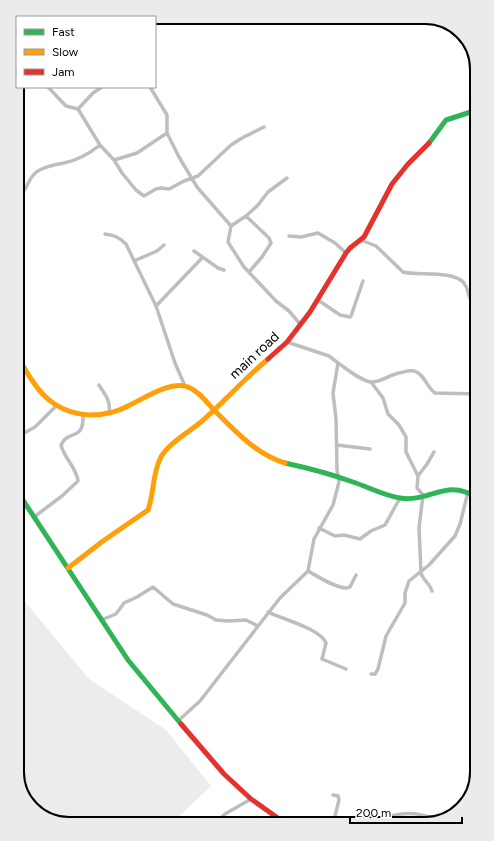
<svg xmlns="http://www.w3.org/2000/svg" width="494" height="841" viewBox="0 0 494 841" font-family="Figtree,sans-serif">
  <rect width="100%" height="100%" fill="#fff"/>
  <!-- green -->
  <path fill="#ececec" d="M 17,592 L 89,679 L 166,730 L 211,786 L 173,822 L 65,824 L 40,815 L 22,795 L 17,772 Z"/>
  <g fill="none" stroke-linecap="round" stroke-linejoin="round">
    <!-- street -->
    <path stroke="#bebebe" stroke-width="3.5" d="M 48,87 L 66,106 L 78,109
      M 102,87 L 93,93 L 78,109 L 100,145 L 114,160 L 122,173 L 136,190 L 144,196 L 156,189 L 161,188 L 169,189 L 184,181 L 198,176 L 231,145 L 242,138 L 264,127
      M 150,87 L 167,115 L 167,133 L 179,157 L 197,187 L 231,226
      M 114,160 L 137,153 L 167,133
      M 287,178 L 268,192 L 258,205 L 246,216 L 231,226 L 228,242 L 244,267 L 276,301 L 289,311 L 300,324
      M 17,196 C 29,191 27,177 38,171 C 46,166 55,165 64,163 C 78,160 89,154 100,145
      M 246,216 L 269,238 L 271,243 L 262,257 L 249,272
      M 105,234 C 114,235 119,237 126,244 L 156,306 L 175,363 L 185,386
      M 289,236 L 301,237 L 318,233 L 335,243 L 346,253
      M 361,240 L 376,246 L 403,272 C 417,276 453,270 464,283 C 470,291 466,298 477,306
      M 194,251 L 218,268 L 224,270
      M 134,261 L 157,251 L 164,245
      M 318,300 L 340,315 L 350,317 L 351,316 L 363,281
      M 156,306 L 202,258
      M 338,363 C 346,368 363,383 373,382 C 382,381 390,375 399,373 C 404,372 409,370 414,371 C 424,373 427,388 435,393 L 477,394
      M 371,382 L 383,398 L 388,414 L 399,425 L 406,437 L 406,452 L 418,476 L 417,488 L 423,495 L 419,528 L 421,573 C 423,580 430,584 432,591
      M 99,385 C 105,395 111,400 109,413
      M 17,437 L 35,427 L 55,407
      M 337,445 L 370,449
      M 418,476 L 427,464 L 434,452
      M 34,517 L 62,496 L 78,481 C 77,468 64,458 61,445 C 68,429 84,442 83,415
      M 319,528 L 335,536 L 344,535 L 360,539 L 371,531 L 385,525 L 400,498
      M 308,571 C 317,576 341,592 350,587 L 356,575
      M 268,612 C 282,619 321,629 326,643 L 322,659 L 346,669
      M 101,620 L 116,614 L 124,603 L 137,597 L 153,587 L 173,604 L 207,615 L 216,620 L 228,621 L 246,620 L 258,626
      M 371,674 L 375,674 L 378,669 L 386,636 L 405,603 L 405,593 L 409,581 L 429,565 L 455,536 L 460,524 L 468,492
      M 178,721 L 200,701 L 280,598 L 308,571 L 314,539 L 333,505 L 338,486 L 339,481 L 337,470 L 336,419 L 333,393 L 338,363 L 329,356 L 287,342
      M 333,795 L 338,796 L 339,800 L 334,820
      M 380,820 C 398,812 416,811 434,819
      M 216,822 L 225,814 L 251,799"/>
    <!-- fast -->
    <path stroke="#30b455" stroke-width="5" d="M 429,143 L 446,120 L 477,110
      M 285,463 C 308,468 331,474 353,482 C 368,487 385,496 400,498 C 429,503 447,477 477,498
      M 17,491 L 128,660 L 181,724"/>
    <!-- slow -->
    <path stroke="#ff9f0a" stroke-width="5" d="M 17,355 C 34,387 50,413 90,415 C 103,415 117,412 128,406 C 143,399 171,380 188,387 C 199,391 207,403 215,411 C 235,431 257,455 285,463
      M 68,568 L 103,541 L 148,510 C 154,494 152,476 160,459 C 166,445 189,432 201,422 C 224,402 244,379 268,359"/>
    <!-- jam -->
    <path stroke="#e5322d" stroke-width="5" d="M 268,359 L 287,342 L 310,312 L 346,253 L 350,248 L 364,237 L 392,184 L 408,164 L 429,143
      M 181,724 L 224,774 L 251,799 L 282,821"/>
  </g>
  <g text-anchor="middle" stroke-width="3.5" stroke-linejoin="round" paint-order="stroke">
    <!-- street labels -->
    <g font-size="14" fill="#000" stroke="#fff">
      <text transform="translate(254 355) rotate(-43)" y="5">main road</text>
    </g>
  </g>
  <!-- crop -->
  <path d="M0 0H494V841H0ZM69 24H425A45 45 0 0 1 470 69V772A45 45 0 0 1 425 817H69A45 45 0 0 1 24 772V69A45 45 0 0 1 69 24Z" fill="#ebebeb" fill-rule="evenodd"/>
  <path fill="none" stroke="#000" stroke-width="2" d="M69 24H425A45 45 0 0 1 470 69V772A45 45 0 0 1 425 817H69A45 45 0 0 1 24 772V69A45 45 0 0 1 69 24Z"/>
  <!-- legend -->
  <rect x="16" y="16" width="140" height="72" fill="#ffffff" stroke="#999999"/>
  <rect x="24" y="29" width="20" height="6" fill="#30b455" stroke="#999999"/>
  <text x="52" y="36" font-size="12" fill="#000000">Fast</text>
  <rect x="24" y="49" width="20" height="6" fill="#ff9f0a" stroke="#999999"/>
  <text x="52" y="56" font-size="12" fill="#000000">Slow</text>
  <rect x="24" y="69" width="20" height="6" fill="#e5322d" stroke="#999999"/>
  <text x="52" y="76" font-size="12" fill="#000000">Jam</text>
  <!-- scale -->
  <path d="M350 817v6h112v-6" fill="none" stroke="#000000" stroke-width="2"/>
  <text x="356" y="817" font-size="12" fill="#000000" stroke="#ffffff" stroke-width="3" paint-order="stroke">200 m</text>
</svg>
